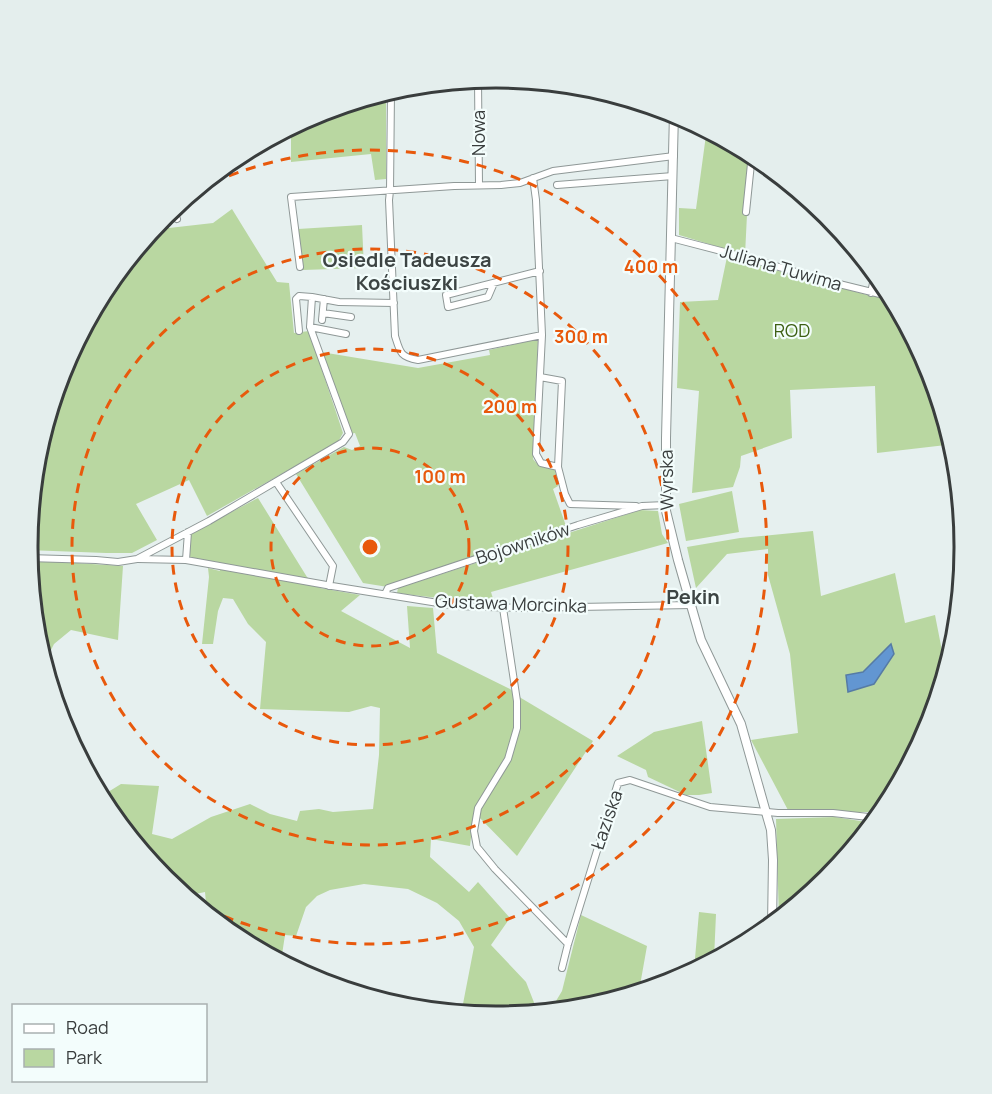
<svg xmlns="http://www.w3.org/2000/svg" width="992" height="1094" viewBox="0 0 992 1094" font-family="Manrope,sans-serif">
  <rect width="100%" height="100%" fill="#e6f0ef"/>
  <!-- green -->
  <path fill="#b9d7a1" d="M 386,93 L 386,179 L 375,180 L 371,154 L 291,162 L 291,127 L 317,114 Z
    M 706,135 L 716,135 L 750,154 L 745,255 L 679,235 L 679,208 L 696,209 Z
    M 232,209 L 277,282 L 289,283 L 294,333 L 309,331 L 343,433 L 338,442 L 207,516 L 189,480 L 136,504 L 157,540 L 132,553 L 106,553 L 27,550 L 36,455 L 63,367 L 106,286 L 163,217 L 169,228 L 213,223 Z
    M 362,225 L 364,268 L 303,270 L 298,229 Z
    M 727,257 L 871,296 L 893,299 L 929,368 L 953,446 L 946,445 L 877,453 L 875,386 L 790,390 L 792,438 L 741,456 L 740,467 L 733,487 L 692,493 L 699,391 L 677,388 L 680,302 L 718,300 Z
    M 538,339 L 533,459 L 539,466 L 555,470 L 558,486 L 553,489 L 566,526 L 388,587 L 363,583 L 296,474 L 344,447 L 352,450 L 360,446 L 355,433 L 350,434 L 321,352 L 418,368 L 490,355 L 489,350 Z
    M 732,491 L 739,532 L 686,541 L 679,504 Z
    M 258,498 L 307,577 L 320,588 L 360,595 L 341,611 L 410,648 L 407,606 L 433,608 L 437,653 L 510,689 L 521,698 L 593,741 L 517,856 L 474,812 L 470,846 L 431,839 L 430,857 L 469,892 L 478,882 L 510,918 L 491,945 L 526,982 L 535,1005 L 545,1011 C 525,1013 478,1021 462,1009 L 474,947 L 459,921 L 437,903 L 408,889 L 364,884 L 330,890 L 317,896 L 306,907 L 296,936 L 285,935 L 281,961 L 235,937 L 207,914 L 205,892 L 186,896 L 164,878 L 106,807 L 100,797 L 121,784 L 159,786 L 152,834 L 172,839 L 211,817 L 250,804 L 270,814 L 297,821 L 300,811 L 319,809 L 333,812 L 373,809 L 379,755 L 380,708 L 371,706 L 349,712 L 260,709 L 266,642 L 248,624 L 233,599 L 223,598 L 218,611 L 213,644 L 202,644 L 209,577 L 208,568 L 220,571 L 217,562 L 189,558 L 190,534 Z
    M 640,510 L 658,511 L 662,534 L 668,543 L 491,592 L 495,605 L 397,593 L 398,588 Z
    M 813,531 L 821,596 L 895,573 L 905,623 L 935,615 L 944,661 L 949,661 L 929,727 L 883,812 L 789,812 L 751,740 L 798,733 L 790,654 L 768,575 L 768,549 L 727,554 L 696,588 L 687,547 L 740,538 Z
    M 28,560 L 123,566 L 118,640 L 71,630 L 54,644 L 44,664 L 36,638 Z
    M 702,721 L 712,793 L 699,795 L 686,795 L 648,777 L 646,770 L 617,756 L 654,732 Z
    M 835,817 L 873,823 L 827,879 L 779,919 L 776,819 Z
    M 699,912 L 716,914 L 714,959 L 694,970 Z
    M 581,915 L 647,946 L 639,991 L 587,1007 L 550,1011 L 562,991 Z"/>
  <!-- water -->
  <path fill="#6296d2" stroke="#567ba5" stroke-width="1.5" d="M 891,644 L 894,654 L 874,684 L 848,692 L 846,675 L 863,672 Z"/>
  <g fill="none" stroke-linecap="round" stroke-linejoin="round">
    <!-- minor casing -->
    <g stroke="#8f9897" stroke-width="8">
      <path id="minor" d="M 478,80 L 479,185
        M 391,91 L 390,191 L 389,200 L 395,336 C 400,352 400,357 418,360 L 542,335 L 536,200 L 533,178
        M 557,185 L 673,176
        M 790,191 L 791,185
        M 173,209 L 177,219
        M 746,212 L 752,154
        M 671,238 L 748,258 L 831,282 L 892,297
        M 300,267 L 291,197 L 454,186 L 501,185 L 520,183 L 553,171 L 674,156
        M 494,283 L 488,297 L 448,307 L 446,295 L 540,271
        M 871,293 L 875,273
        M 323,313 L 351,317
        M 322,320 L 324,299
        M 310,327 L 346,334
        M 299,331 L 296,299 L 299,296 L 312,297
        M 542,335 L 536,454 L 541,463 L 558,467 L 565,494 L 570,504 L 636,506
        M 540,377 L 562,381 L 558,467
        M 276,482 L 333,566 L 329,586
        M 28,558 L 96,560 L 118,562 L 137,559 L 209,521 L 343,442 L 349,434 L 310,327 L 312,297 L 339,302 L 394,303
        M 138,559 L 186,560 L 332,586 L 457,606 L 521,608 L 691,605
        M 186,560 L 188,532
        M 385,594 L 388,588 L 578,525 L 642,506 L 666,505
        M 503,608 L 517,701 L 517,728 L 508,759 L 478,808 L 474,831 L 477,847 L 495,869 L 568,944
        M 562,968 L 568,944 L 618,783 L 630,780 L 710,807 L 778,813 L 833,813 L 877,818"/>
    </g>
    <!-- tertiary casing -->
    <g stroke="#8f9897" stroke-width="10">
      <path id="tertiary" d="M 674,113 L 666,438 L 666,511 L 678,560 L 701,640 L 741,724 L 771,830 L 773,860 L 772,925"/>
    </g>
    <!-- minor -->
    <use href="#minor" stroke="#fff" stroke-width="6"/>
    <!-- tertiary -->
    <use href="#tertiary" stroke="#fff" stroke-width="8"/>
  </g>
  <!-- distance rings -->
  <g fill="none" stroke="#e8590c" stroke-width="3" stroke-dasharray="10 8">
    <circle cx="370" cy="547" r="99"/>
    <circle cx="370" cy="547" r="198"/>
    <circle cx="370" cy="547" r="298"/>
    <path d="M196 190A397 397 0 1 1 196 904"/>
  </g>
  <g text-anchor="middle" stroke-width="4.5" stroke-linejoin="round" paint-order="stroke">
    <!-- street labels -->
    <g font-size="18" fill="#393d3d" stroke="#f3fdfc">
      <text transform="translate(479 133) rotate(-90)" y="6">Nowa</text>
      <text transform="translate(781 268) rotate(16)" y="6">Juliana Tuwima</text>
      <text transform="translate(667 480) rotate(-91)" y="6">Wyrska</text>
      <text transform="translate(523 544) rotate(-18)" y="6">Bojowników</text>
      <text transform="translate(511 604) rotate(2)" y="6">Gustawa Morcinka</text>
      <text transform="translate(607 820) rotate(-71)" y="6">Łaziska</text>
    </g>
    <!-- park labels -->
    <g font-size="18" fill="#3d5f13" stroke="#f3fdfc">
      <text x="792" y="337">ROD</text>
    </g>
    <!-- neighbourhood labels -->
    <g font-size="20" font-weight="bold" fill="#3d4544" stroke="#f3fdfc">
      <text x="407" y="267">Osiedle Tadeusza<tspan x="407" dy="23">Kościuszki</tspan></text>
      <text x="693" y="604">Pekin</text>
    </g>
  </g>
  <!-- crop -->
  <path d="M0 0H992V1094H0ZM496 88H496A458 458 0 0 1 954 546V548A458 458 0 0 1 496 1006H496A458 458 0 0 1 38 548V546A458 458 0 0 1 496 88Z" fill="#e4eeed" fill-rule="evenodd"/>
  <path fill="none" stroke="#393d3d" stroke-width="3" d="M496 88H496A458 458 0 0 1 954 546V548A458 458 0 0 1 496 1006H496A458 458 0 0 1 38 548V546A458 458 0 0 1 496 88Z"/>
  <circle cx="370" cy="547" r="9" fill="#e8590c" stroke="#f3fdfc" stroke-width="3"/>
  <g font-size="18" text-anchor="middle" font-weight="bold" fill="#e8590c" stroke="#f3fdfc" stroke-width="4.5" stroke-linejoin="round" paint-order="stroke">
    <text x="651" y="273">400 m</text>
    <text x="581" y="343">300 m</text>
    <text x="510" y="413">200 m</text>
    <text x="440" y="483">100 m</text>
  </g>
  <!-- legend -->
  <rect x="12" y="1004" width="195" height="78" fill="#f3fdfc" stroke="#a9b0b0" stroke-width="1.5"/>
  <rect x="24" y="1024" width="30" height="9" fill="#ffffff" stroke="#a9b0b0" stroke-width="1.5"/>
  <text x="66" y="1034" font-size="18" fill="#393d3d">Road</text>
  <rect x="24" y="1049" width="30" height="18" fill="#b9d7a1" stroke="#a9b0b0" stroke-width="1.5"/>
  <text x="66" y="1064" font-size="18" fill="#393d3d">Park</text>
</svg>
